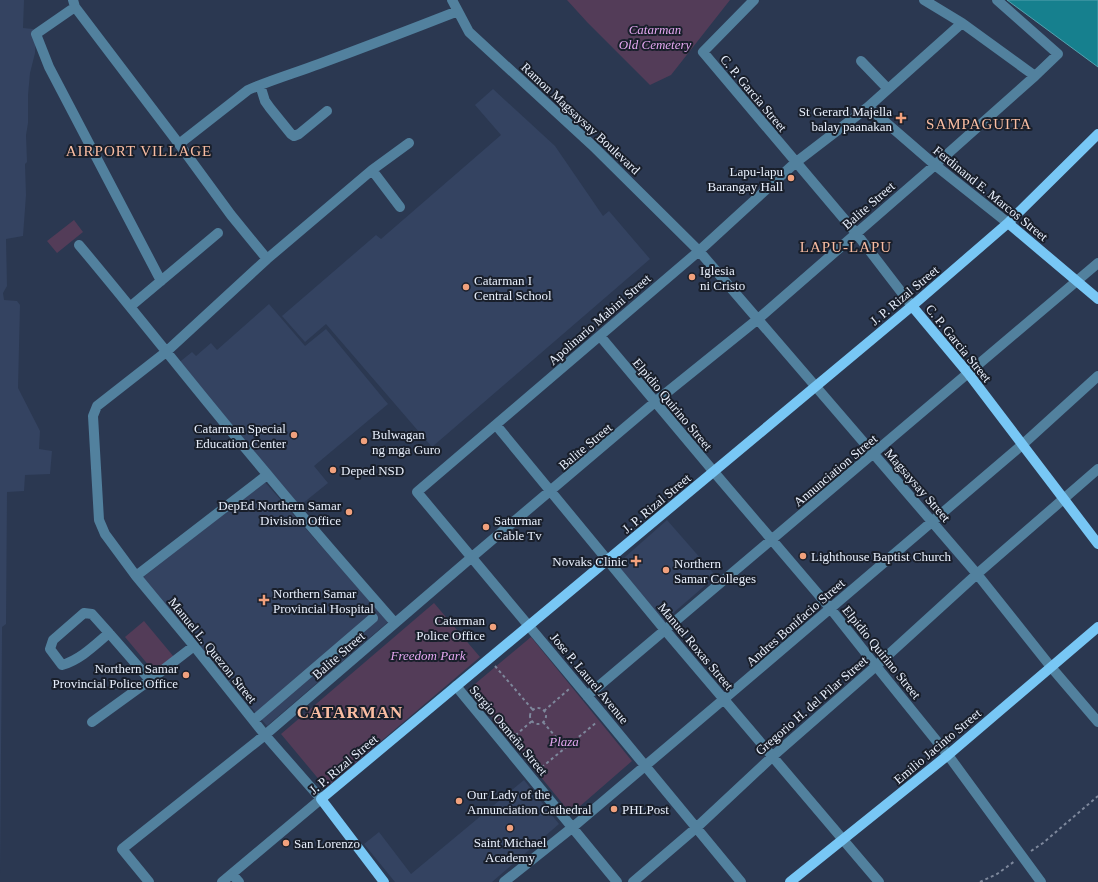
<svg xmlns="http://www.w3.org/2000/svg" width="1098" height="882" viewBox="0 0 1098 882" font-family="Georgia,serif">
  <rect width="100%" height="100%" fill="#2b3851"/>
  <!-- built -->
  <path fill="#344361" d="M 0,0 L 24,0 L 23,28 L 33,29 L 36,34 L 35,53 L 30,73 L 28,95 L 28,123 L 26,135 L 27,162 L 25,164 L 26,195 L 23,236 L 6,239 L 7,286 L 3,293 L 4,300 L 17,301 L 20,305 L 18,388 L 40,431 L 39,449 L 52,451 L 50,474 L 25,475 L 24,491 L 7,492 L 6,624 L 2,627 L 2,635 L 0,874 Z
    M 493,89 L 555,146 L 603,216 L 609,211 L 650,259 L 432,447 L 326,324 L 305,342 L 282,316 L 376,235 L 381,239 L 501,135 L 475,105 Z
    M 269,304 L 305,346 L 326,329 L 388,404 L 314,466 L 328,483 L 297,508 L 177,364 L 192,352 L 196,356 L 211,343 L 217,350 Z
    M 264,481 L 388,622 L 267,726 L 142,578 Z
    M 667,520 L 716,576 L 664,621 L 616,565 Z
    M 524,780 L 559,824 L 492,882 L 395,882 L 364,844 L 379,832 L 411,874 Z"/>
  <!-- green -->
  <path fill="#533c58" d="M 567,0 L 730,0 L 671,75 L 650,85 L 587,22 Z
    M 74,220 L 83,232 L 57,253 L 47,241 Z
    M 434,603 L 480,657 L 326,788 L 281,734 Z
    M 144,621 L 174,657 L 155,673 L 125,637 Z
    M 531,637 L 632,761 L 571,814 L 469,689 Z"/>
  <!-- water -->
  <path fill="#16808e" stroke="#55a1af" d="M 1007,0 L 1098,0 L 1098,67 Z"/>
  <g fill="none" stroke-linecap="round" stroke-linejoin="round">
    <!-- path -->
    <path stroke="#7e889c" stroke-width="2" stroke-dasharray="3 3" stroke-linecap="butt" d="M 495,666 L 533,710
      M530 716a8 8 0 1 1 16 0a8 8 0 1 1-16 0Z
      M 544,711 L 569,689
      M 543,722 L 565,748
      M 511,739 L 532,721
      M 537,771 L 597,722
      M 1031,851 L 1043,843 L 1098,796
      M 980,882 L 997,874 L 1015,861"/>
    <!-- minor -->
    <path stroke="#52819e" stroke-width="10" d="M 73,0 L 75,7 L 179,144 L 231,215 L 267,259
      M 452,0 L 469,32 L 592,145 L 699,251 L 977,574 L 1051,667 L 1098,722
      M 754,0 L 703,52 L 856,233 L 912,306
      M 924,0 L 962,23 L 1035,76
      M 75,7 L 36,34 L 49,67 L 161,281
      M 861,61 L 888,89
      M 260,85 L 265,101 L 270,108 L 291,134 L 294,136 L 299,134 L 327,111
      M 868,107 L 935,165 L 1008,223
      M 179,144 L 248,90 C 271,80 295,73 319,64 C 365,47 412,29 458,11
      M 372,170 L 400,207
      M 79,245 C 143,321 203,399 267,474 C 309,525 352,574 395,623
      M 131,306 L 218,233
      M 600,336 L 714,472 L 830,608 L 876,666 L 948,755 L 1041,882
      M 496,425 L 665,630 L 879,882
      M 136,576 L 267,475
      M 109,633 C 95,645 80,660 62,665 L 50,649 L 53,640 L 84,613 L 92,614 L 109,633 L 150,680
      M 456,686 L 617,882
      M 587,696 L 1098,263
      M 254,720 L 373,618
      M 92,722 L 150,680 L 194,646
      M 232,874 L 239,882
      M 149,882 L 122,849 L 265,735 L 472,557 L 655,402 L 758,319 L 935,165 L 1035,76 L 1058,54 L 997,0
      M 222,882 L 321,799 L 265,735 L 194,646 L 136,576 L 105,534 L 99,520 L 93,416 L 97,406 L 166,352 L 267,259 L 372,170 L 409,143
      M 504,882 L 573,827 L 724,699 L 1022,445 L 1098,376
      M 633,882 L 696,828 L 773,756 L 876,666 L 977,574 L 1098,469
      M 741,882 L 604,716 L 417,492 L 699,251 L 795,163 L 868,107 L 962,23"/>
    <!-- major -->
    <path stroke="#78c7f5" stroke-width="10" d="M 1008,223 L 1098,299
      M 912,306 L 968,373 L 1098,544
      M 384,882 L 321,799 L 912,306 L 1008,223 L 1098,134
      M 790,882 L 948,755 L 1098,627"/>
  </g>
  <!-- markers -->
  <g fill="#f1a17d" stroke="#191f2b" stroke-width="1.5">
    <path d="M899 112h4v4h4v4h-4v4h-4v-4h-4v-4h4z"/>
    <circle cx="791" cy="178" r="4"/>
    <circle cx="692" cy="277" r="4"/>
    <circle cx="466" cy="287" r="4"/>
    <circle cx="294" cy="435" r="4"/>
    <circle cx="364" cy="441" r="4"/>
    <circle cx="333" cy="470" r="4"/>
    <circle cx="349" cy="512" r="4"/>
    <circle cx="486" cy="527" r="4"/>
    <circle cx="803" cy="556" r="4"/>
    <path d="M634 555h4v4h4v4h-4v4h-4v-4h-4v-4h4z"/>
    <circle cx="666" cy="570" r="4"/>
    <path d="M262 594h4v4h4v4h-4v4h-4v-4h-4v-4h4z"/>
    <circle cx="493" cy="627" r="4"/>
    <circle cx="186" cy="675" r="4"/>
    <circle cx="459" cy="801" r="4"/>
    <circle cx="614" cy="809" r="4"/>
    <circle cx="510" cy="828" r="4"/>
    <circle cx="286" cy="843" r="4"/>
  </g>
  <g text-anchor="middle" stroke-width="4" stroke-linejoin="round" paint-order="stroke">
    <!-- park labels -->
    <g font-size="13" font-style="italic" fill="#e4a7f0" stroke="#191f2b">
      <text x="655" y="34">Catarman<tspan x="655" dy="15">Old Cemetery</tspan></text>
      <text x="428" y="660">Freedom Park</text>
      <text x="564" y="746">Plaza</text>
    </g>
    <!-- street labels -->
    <g font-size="13" fill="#e8effc" stroke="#191f2b">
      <text transform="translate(754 93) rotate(50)" y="5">C. P. Garcia Street</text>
      <text transform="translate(581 118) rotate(43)" y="5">Ramon Magsaysay Boulevard</text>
      <text transform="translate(991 193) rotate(39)" y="5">Ferdinand E. Marcos Street</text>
      <text transform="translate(868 205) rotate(-41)" y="5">Balite Street</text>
      <text transform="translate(904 295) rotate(-40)" y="5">J. P. Rizal Street</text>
      <text transform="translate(599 319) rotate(-41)" y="5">Apolinario Mabini Street</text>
      <text transform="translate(959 343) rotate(51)" y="5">C. P. Garcia Street</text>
      <text transform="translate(673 404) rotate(50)" y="5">Elpidio Quirino Street</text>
      <text transform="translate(585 446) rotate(-40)" y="5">Balite Street</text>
      <text transform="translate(835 470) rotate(-40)" y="5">Annunciation Street</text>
      <text transform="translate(918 485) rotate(49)" y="5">Magsaysay Street</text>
      <text transform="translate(656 503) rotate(-40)" y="5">J. P. Rizal Street</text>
      <text transform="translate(795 622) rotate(-41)" y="5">Andres Bonifacio Street</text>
      <text transform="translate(696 646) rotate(50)" y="5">Manuel Roxas Street</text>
      <text transform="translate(213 650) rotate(51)" y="5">Manuel L. Quezon Street</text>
      <text transform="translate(882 652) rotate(51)" y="5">Elpidio Quirino Street</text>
      <text transform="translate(338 655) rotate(-41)" y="5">Balite Street</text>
      <text transform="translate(590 678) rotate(50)" y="5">Jose P. Laurel Avenue</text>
      <text transform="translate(811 705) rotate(-41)" y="5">Gregorio H. del Pilar Street</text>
      <text transform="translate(509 730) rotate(50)" y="5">Sergio Osmeña Street</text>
      <text transform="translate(937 746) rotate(-40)" y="5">Emilio Jacinto Street</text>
      <text transform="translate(343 764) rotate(-40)" y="5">J. P. Rizal Street</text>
    </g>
    <!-- poi labels -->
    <g font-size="13" fill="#e8effc" stroke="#191f2b" text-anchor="start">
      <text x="892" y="116" text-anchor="end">St Gerard Majella<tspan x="892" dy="15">balay paanakan</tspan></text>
      <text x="783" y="176" text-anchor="end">Lapu-lapu<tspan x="783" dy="15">Barangay Hall</tspan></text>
      <text x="700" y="275">Iglesia<tspan x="700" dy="15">ni Cristo</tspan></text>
      <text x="474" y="285">Catarman I<tspan x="474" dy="15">Central School</tspan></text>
      <text x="286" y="433" text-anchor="end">Catarman Special<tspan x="286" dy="15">Education Center</tspan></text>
      <text x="372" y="439">Bulwagan<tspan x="372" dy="15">ng mga Guro</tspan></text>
      <text x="341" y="475">Deped NSD</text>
      <text x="341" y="510" text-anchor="end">DepEd Northern Samar<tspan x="341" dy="15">Division Office</tspan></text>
      <text x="494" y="525">Saturmar<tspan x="494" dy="15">Cable Tv</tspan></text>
      <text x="811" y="561">Lighthouse Baptist Church</text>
      <text x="627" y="566" text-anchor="end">Novaks Clinic</text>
      <text x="674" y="568">Northern<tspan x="674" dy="15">Samar Colleges</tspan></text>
      <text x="273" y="598">Northern Samar<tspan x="273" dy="15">Provincial Hospital</tspan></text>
      <text x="485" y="625" text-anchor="end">Catarman<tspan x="485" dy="15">Police Office</tspan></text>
      <text x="178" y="673" text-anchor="end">Northern Samar<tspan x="178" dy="15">Provincial Police Office</tspan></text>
      <text x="467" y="799">Our Lady of the<tspan x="467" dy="15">Annunciation Cathedral</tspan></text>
      <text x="622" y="814">PHLPost</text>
      <text x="510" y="847" text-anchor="middle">Saint Michael<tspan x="510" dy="15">Academy</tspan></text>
      <text x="294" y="848">San Lorenzo</text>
    </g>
    <!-- quarter labels -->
    <g font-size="15" letter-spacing="1" fill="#fabda2" stroke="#191f2b">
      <text x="979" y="129">SAMPAGUITA</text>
      <text x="139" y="156">AIRPORT VILLAGE</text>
      <text x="846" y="252">LAPU-LAPU</text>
    </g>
    <!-- district labels -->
    <g font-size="17" font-weight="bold" letter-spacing="1" fill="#fabda2" stroke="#191f2b">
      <text x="350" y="718">CATARMAN</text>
    </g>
  </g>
</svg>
